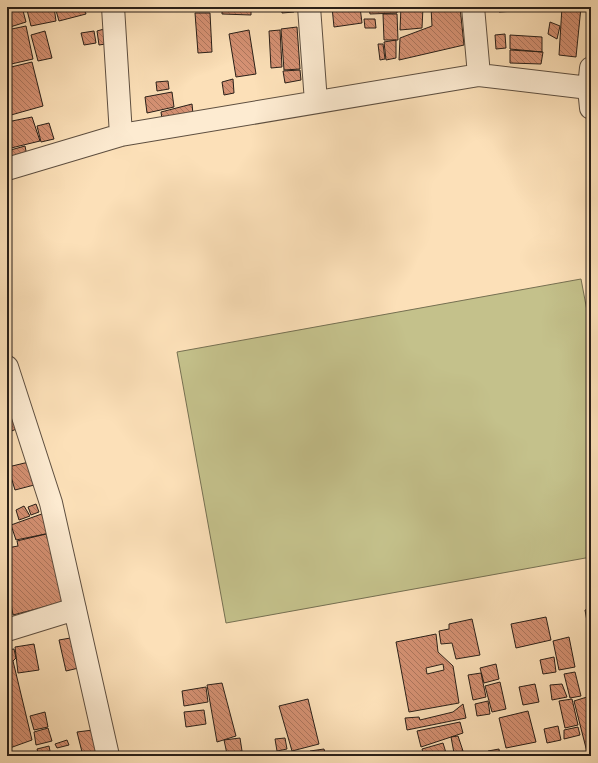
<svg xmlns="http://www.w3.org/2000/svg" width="598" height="763" viewBox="0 0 598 763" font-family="'Libre Caslon Text',serif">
  <defs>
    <pattern id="building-back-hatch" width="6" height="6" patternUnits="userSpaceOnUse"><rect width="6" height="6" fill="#d59173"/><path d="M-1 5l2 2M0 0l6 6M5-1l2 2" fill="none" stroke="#ad765d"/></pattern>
  </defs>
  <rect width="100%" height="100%" fill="#fce0b8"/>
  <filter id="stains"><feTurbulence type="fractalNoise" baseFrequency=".005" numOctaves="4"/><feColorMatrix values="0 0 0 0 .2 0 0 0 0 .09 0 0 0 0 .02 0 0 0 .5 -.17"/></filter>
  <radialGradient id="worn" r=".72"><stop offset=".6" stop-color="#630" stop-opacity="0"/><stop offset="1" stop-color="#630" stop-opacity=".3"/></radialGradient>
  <!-- grass -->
  <path fill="#c4c18b" stroke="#767052" d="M 581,279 L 591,332 L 591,557 L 226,623 L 177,352 Z"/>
  <!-- building -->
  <path fill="url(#building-back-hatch)" stroke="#291f18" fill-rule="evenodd" d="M 7,7 L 22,7 L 26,22 L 7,28 Z
    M 47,7 L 54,7 L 56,21 L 31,26 L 27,10 Z
    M 55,7 L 84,7 L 86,14 L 59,21 Z
    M 222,7 L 251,7 L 251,15 L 222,14 Z
    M 281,7 L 295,7 L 294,12 L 282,13 Z
    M 332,7 L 360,7 L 362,23 L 334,27 Z
    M 369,7 L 397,7 L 397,13 L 370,14 Z
    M 401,7 L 423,7 L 422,28 L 400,30 Z
    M 431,7 L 460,7 L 464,45 L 399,60 L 400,38 L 432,26 Z
    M 499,7 L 514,7 L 515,11 L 499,12 Z
    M 562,7 L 581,7 L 576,57 L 559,55 Z
    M 195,13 L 210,13 L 212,52 L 198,53 Z
    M 383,14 L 397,14 L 398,40 L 384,40 Z
    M 364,19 L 375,19 L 376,28 L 365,28 Z
    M 550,22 L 560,26 L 557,39 L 548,34 Z
    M 26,26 L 33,59 L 7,65 L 7,30 Z
    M 111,27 L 112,43 L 99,45 L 97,31 Z
    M 297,27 L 300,69 L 284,70 L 281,29 Z
    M 249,30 L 256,74 L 236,77 L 229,34 Z
    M 280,30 L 282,67 L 271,68 L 269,31 Z
    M 45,31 L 52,58 L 38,61 L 31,35 Z
    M 94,31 L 96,43 L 84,45 L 81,33 Z
    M 505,34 L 506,48 L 496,49 L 495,35 Z
    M 510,35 L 542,37 L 542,52 L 510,49 Z
    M 396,40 L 396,58 L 386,60 L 384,42 Z
    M 378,44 L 383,44 L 385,59 L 380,60 Z
    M 510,50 L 543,52 L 541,64 L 510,63 Z
    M 32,62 L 43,106 L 11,115 L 7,102 L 7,68 Z
    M 300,70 L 301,80 L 285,83 L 283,71 Z
    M 233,79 L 234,93 L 224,95 L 222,82 Z
    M 168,81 L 169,89 L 157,91 L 156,82 Z
    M 172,92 L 174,107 L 147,113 L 145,97 Z
    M 192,104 L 193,114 L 162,119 L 161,112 Z
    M 32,117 L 40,141 L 7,149 L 7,132 L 8,132 L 7,122 Z
    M 49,123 L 54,139 L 41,142 L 37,126 Z
    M 25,146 L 28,161 L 7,161 L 7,151 Z
    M 11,406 L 21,427 L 7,433 L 7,408 Z
    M 33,461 L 38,484 L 15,490 L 8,467 Z
    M 36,504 L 39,512 L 31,515 L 28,507 Z
    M 24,506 L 30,516 L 19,520 L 16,510 Z
    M 50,511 L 55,532 L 16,540 L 11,525 Z
    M 46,534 L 67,601 L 13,615 L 7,583 L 7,548 L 18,546 L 17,541 Z
    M 591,609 L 591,626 L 588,627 L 585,610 Z
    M 546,617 L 551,640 L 516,648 L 511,624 Z
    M 472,619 L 480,655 L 456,659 L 452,643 L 441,644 L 439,631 L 449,629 L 449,624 Z
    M 436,634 L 438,652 L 453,666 L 459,703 L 409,712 L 396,642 ZM 443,664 L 444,670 L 427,674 L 426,668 Z
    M 76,637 L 83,667 L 66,671 L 59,640 Z
    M 569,637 L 575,667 L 559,670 L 553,641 Z
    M 34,644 L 39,670 L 18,673 L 15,647 Z
    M 14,649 L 16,658 L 13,661 L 32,740 L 7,749 L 7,650 Z
    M 554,657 L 556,672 L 543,674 L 540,660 Z
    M 496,664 L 499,679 L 484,683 L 480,668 Z
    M 575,672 L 581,696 L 570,698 L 564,674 Z
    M 481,673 L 486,697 L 473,700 L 468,675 Z
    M 500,682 L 506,709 L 492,712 L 485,686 Z
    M 222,683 L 236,736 L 217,742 L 207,685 Z
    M 535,684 L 539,702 L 523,705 L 519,687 Z
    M 562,684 L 567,697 L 552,700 L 550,685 Z
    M 206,687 L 208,702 L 184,706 L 182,691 Z
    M 587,697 L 591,714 L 591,752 L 587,752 L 574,701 Z
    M 308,699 L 319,744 L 292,751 L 279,706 Z
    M 572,699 L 578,725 L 565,728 L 559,701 Z
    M 488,701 L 490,714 L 477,716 L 475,704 Z
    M 463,704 L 466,718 L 407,730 L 405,718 L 419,717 L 420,720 L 453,712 Z
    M 204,710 L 206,724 L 186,727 L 184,712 Z
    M 528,711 L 536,742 L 506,748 L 499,718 Z
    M 45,712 L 48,727 L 34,730 L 30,716 Z
    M 460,722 L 463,733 L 421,747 L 417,731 Z
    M 558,726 L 561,740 L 547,743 L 544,729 Z
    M 578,727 L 580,735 L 564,739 L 564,730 Z
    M 48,728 L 52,741 L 36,745 L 34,732 Z
    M 93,730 L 98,756 L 83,756 L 77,732 Z
    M 458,736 L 463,751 L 454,753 L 451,737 Z
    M 240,738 L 242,751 L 227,754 L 224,740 Z
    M 285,738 L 287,749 L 277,751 L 275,739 Z
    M 67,740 L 69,745 L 57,748 L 55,744 Z
    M 443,743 L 447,756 L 424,756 L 422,749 Z
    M 49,746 L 51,756 L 39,756 L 37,749 Z
    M 324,749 L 326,756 L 311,756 L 310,751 Z
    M 499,749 L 500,756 L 489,756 L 488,751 Z"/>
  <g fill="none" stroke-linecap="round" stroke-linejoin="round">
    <!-- minor casing -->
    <g stroke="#5e4f40" stroke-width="24">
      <path id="minor" d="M 113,7 L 121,135
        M 309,7 L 316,102
        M 473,7 L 479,75
        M 591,68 L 589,88 L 591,108
        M 7,169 L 121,135 L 479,75 L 589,88
        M 7,367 L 51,503 L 108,756
        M 7,630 L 75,609"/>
    </g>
    <!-- minor -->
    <use href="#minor" stroke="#fdebd1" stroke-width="22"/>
  </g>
  <!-- margin -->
  <rect width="598" height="763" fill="none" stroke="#fce0b8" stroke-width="24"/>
  <rect x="8" y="8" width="582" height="747" fill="none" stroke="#291f18" stroke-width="2"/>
  <rect x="12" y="12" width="574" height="739" fill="none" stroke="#291f18"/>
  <rect width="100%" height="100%" filter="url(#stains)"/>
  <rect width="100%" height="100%" fill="url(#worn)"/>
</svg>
